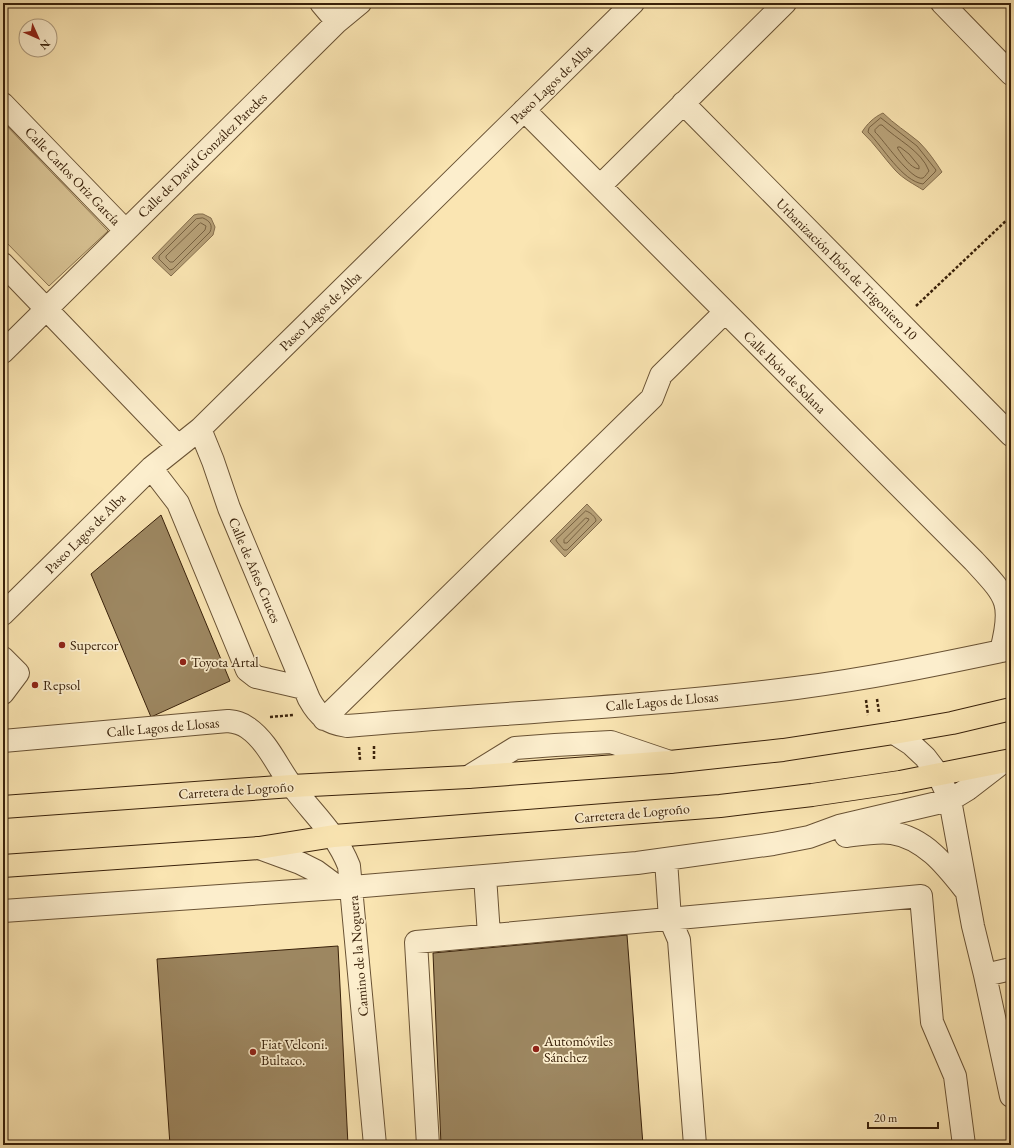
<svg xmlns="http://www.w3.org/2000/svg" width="1014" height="1148" viewBox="0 0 1014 1148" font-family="'EB Garamond',serif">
  <rect width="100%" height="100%" fill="#fae5b2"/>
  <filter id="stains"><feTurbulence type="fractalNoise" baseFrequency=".005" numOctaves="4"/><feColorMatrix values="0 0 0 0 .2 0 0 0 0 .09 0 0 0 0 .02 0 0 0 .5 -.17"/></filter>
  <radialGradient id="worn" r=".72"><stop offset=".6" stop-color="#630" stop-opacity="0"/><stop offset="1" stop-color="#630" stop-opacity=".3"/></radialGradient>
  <!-- green -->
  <path fill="#d9c495" stroke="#897250" d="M 3,122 L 108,231 L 49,286 L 3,239 Z"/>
  <!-- water -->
  <path fill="#b8a279" stroke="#856e4d" d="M 883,113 C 894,124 907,132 919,142 C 928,151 935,161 942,172 L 923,190 C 914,184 903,179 895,170 C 884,158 875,144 862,132 C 867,124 874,117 883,113 Z
    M 198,214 L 203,214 L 211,218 L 215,227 L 213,235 L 171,276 L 152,258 L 194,215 Z
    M 587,504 L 602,520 L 565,557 L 550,541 Z"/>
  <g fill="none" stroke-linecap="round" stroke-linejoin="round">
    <!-- shore -->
    <path stroke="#786242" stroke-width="1" d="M 881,118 L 917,146 L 936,170 L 935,172 L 923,184 C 902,181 883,147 868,132 L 869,128 Z
      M 880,125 L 882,125 C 897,140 921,150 929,171 C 928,172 925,177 923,178 C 912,182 883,139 875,132 L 875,130 Z
      M 898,147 L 900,147 L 909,154 L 919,166 L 919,169 C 910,168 903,156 898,149 Z
      M 203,218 C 210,221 213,225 210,232 L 173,269 L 170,270 L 159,259 L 159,256 L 196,219 Z
      M 201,223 L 206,226 L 205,230 L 173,262 L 170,262 L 166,258 L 166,256 L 199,224 Z
      M 586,511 C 590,512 596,517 596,521 L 567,550 L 564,550 L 557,542 L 556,540 Z
      M 586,518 L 589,519 L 588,521 L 567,543 L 564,543 L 564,540 Z"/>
  </g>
  <!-- building -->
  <path fill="#9d8761" stroke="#39210a" d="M 161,515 L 230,681 L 151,717 L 91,574 Z
    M 627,935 L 643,1145 L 441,1145 L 433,953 Z
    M 338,946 L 348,1145 L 170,1145 L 157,959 Z"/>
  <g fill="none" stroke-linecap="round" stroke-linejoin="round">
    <!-- minor casing -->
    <g stroke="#695234" stroke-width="24">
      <path id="minor" d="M 321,3 L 337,22
        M 942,3 L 1011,74
        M 683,103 L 1011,435
        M 3,104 L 125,230
        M 524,110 L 974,561 C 1006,596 1014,601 1001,651
        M 600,186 L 785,3
        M 3,264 L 178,446
        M 3,352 L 337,22 L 360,3
        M 200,429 L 213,461 L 229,508 L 309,699 C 319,717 327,723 347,726 C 497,713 647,707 796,688 C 868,679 940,664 1011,649
        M 151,468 L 178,503 L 247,670 L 256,677 L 304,688
        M 3,614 L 151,468 L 200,429 L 633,3
        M 3,658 L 18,673 L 3,693
        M 324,719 L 652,398 L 661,375 L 725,312
        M 894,733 L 911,744 L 925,757 L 938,774 L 950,800 L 973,926 L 985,975 L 1011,1096
        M 3,741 L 228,721 C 236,722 242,723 248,728 C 268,742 278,768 292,786 C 313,814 336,833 349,866 L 375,1145
        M 468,777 L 515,748 L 555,745 L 611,742 L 670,762
        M 846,836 C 861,834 878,831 892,833 C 925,838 947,867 966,891
        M 259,848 L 300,863 L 316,871 L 339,888
        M 666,860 L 670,919 L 679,940 L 695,1145
        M 485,876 L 489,935
        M 3,911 L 352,887 L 637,863 L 773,844 L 809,837 L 839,826 L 950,800 L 968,789 L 1003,762
        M 985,975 L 1011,969
        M 428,1145 L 416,942 L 921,896 L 932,1022 L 955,1076 L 964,1145"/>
    </g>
    <!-- highway casing -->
    <g stroke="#39210a" stroke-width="24">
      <path id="highway" d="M 3,807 L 292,786 L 468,777 L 670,762 L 783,750 L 894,733 L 952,723 L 1011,709
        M 3,866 L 259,848 L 334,836 L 720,806 L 812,795 L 900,782 L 1011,760"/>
    </g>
    <!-- path -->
    <path stroke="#39210a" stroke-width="2.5" stroke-dasharray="3 2" stroke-linecap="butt" d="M 916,306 L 1011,216
      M 877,699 L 879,712
      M 866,700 L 868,715
      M 270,717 L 293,715
      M 374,746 L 374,759
      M 359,747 L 360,760"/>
    <!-- minor -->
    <use href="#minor" stroke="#fceecd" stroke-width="22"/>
    <!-- highway -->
    <use href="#highway" stroke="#fae5b2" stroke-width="22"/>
  </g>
  <!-- markers -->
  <g fill="#8f2418" stroke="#fceecd" stroke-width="1.5">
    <circle cx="62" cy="645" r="4"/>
    <circle cx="183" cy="662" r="4"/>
    <circle cx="35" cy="685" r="4"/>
    <circle cx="536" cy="1049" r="4"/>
    <circle cx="253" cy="1052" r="4"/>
  </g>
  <g text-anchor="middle" stroke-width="3.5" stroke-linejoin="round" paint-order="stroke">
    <!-- street labels -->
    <g font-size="14" fill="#39210a" stroke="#fceecd">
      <text transform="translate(551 84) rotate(-44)" y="5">Paseo Lagos de Alba</text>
      <text transform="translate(202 155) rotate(-44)" y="5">Calle de David González Paredes</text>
      <text transform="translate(73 176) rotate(46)" y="5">Calle Carlos Oriz García</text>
      <text transform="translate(847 269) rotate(45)" y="5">Urbanización Ibón de Trigoniero 10</text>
      <text transform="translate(320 311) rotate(-44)" y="5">Paseo Lagos de Alba</text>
      <text transform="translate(785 372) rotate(45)" y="5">Calle Ibón de Solana</text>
      <text transform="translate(85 533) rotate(-45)" y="5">Paseo Lagos de Alba</text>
      <text transform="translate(255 570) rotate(67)" y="5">Calle de Añes Cruces</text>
      <text transform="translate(662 701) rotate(-5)" y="5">Calle Lagos de Llosas</text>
      <text transform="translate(163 727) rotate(-5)" y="5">Calle Lagos de Llosas</text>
      <text transform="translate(236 790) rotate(-4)" y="5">Carretera de Logroño</text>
      <text transform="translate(632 813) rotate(-5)" y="5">Carretera de Logroño</text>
      <text transform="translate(358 956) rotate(-95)" y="5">Camino de la Noguera</text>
    </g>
    <!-- poi labels -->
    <g font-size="14" fill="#39210a" stroke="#fceecd" text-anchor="start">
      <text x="70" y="650">Supercor</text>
      <text x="191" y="667">Toyota Artal</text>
      <text x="43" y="690">Repsol</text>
      <text x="544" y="1046">Automóviles<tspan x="544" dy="16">Sánchez</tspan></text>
      <text x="261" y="1049">Fiat Velconi.<tspan x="261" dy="16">Bultaco.</tspan></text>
    </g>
  </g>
  <!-- margin -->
  <rect width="1014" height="1148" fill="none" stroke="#fae5b2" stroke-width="16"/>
  <rect x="4" y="4" width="1006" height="1140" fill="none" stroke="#39210a" stroke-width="2"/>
  <rect x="8" y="8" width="998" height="1132" fill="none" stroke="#39210a"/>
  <!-- north arrow -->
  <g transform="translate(38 38) rotate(135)"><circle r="19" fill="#fceecd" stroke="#ae9c7f"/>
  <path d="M0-3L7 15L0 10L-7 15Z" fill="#8f2418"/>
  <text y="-6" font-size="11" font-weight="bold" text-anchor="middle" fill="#39210a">N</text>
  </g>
  <!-- scale -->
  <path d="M868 1122v6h70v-6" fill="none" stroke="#39210a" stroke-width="2"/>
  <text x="874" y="1122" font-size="12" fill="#39210a" stroke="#fceecd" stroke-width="3" paint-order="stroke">20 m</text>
  <rect width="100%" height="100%" filter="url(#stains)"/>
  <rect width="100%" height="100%" fill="url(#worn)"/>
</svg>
